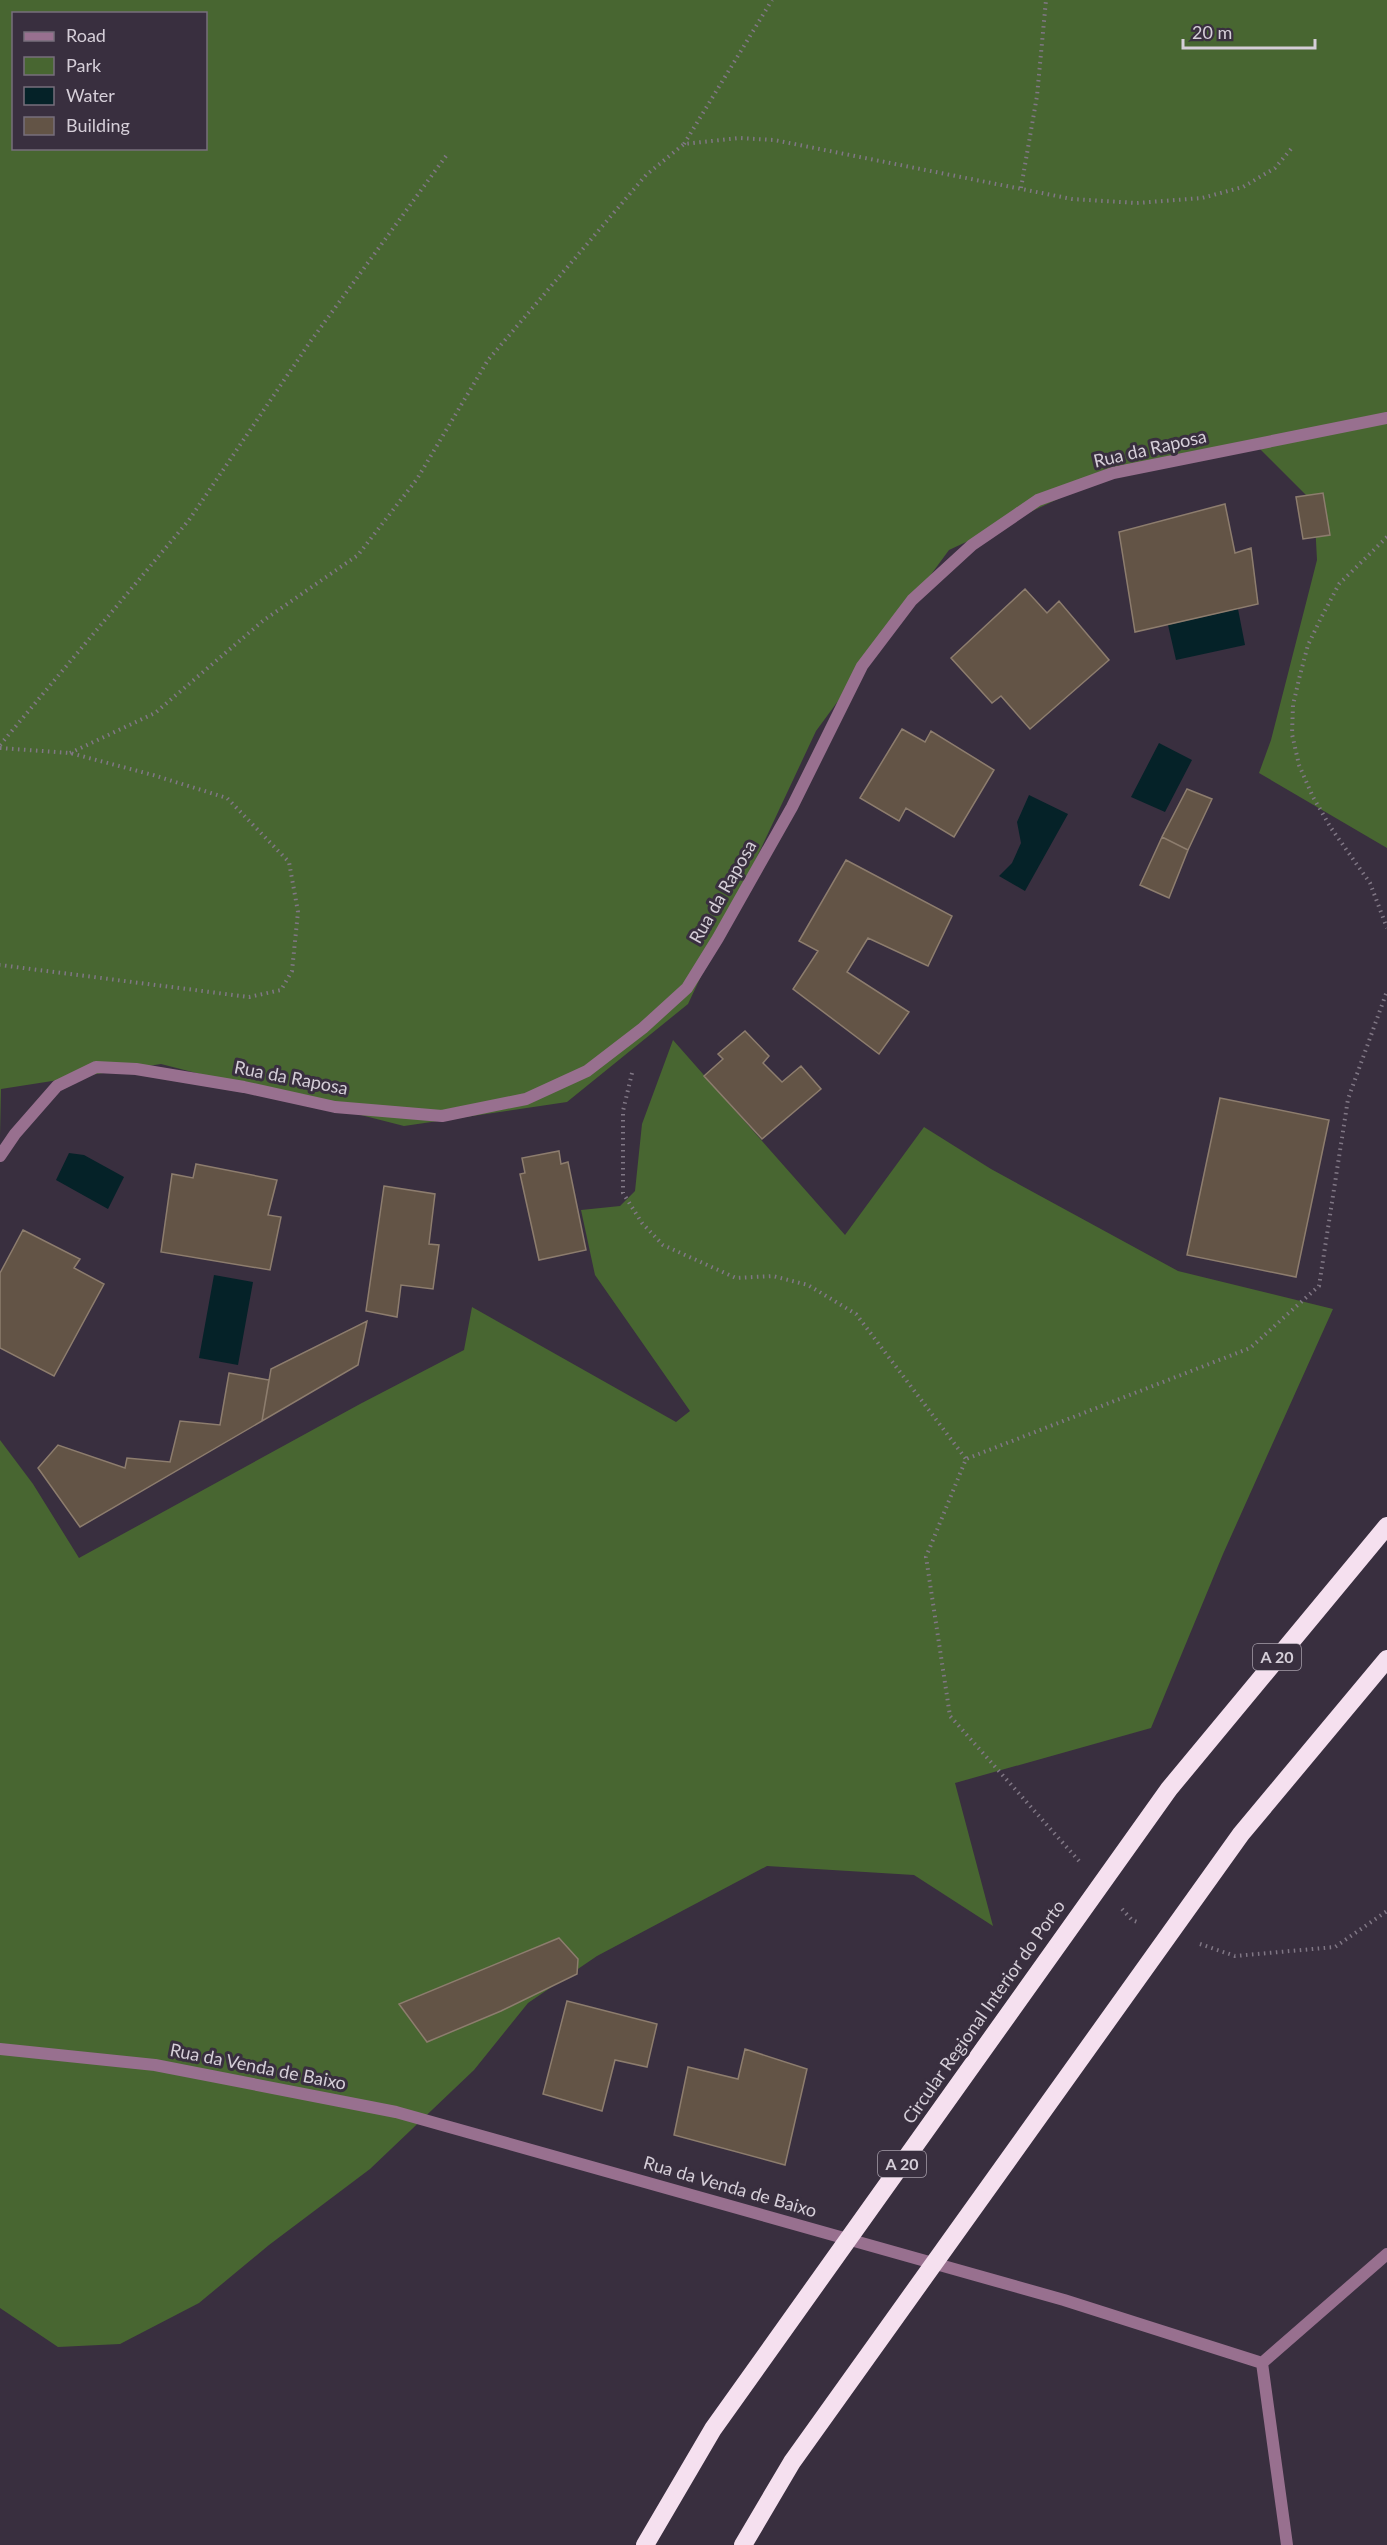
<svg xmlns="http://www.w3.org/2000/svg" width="1387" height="2545" viewBox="0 0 1387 2545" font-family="Lato,sans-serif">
  <rect width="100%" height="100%" fill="#392f3f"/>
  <!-- green -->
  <path fill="#486631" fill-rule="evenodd" d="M 0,0 L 1387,0 L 1387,848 L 1259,773 L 1271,740 L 1317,560 L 1314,503 L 1259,448 L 1120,470 L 949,550 L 816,731 L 688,1004 L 567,1102 L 404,1126 L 161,1064 L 1,1089 L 0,1136 ZM 14,14 L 206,14 L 206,148 L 14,148 Z
    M 673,1040 L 845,1235 L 924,1127 L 991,1169 L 1178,1271 L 1333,1309 L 1223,1554 L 1151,1728 L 955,1783 L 993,1926 L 914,1875 L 767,1866 L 597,1956 L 528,2003 L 474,2070 L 370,2169 L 269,2245 L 199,2303 L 120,2344 L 58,2347 L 0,2308 L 0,1440 L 33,1484 L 79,1558 L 360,1404 L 464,1350 L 472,1307 L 676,1422 L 690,1411 L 595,1275 L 581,1210 L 620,1206 L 635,1191 L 642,1124 Z"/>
  <!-- water -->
  <path fill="#052228" d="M 1238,609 L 1245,645 L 1176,660 L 1168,625 Z
    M 1159,743 L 1192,760 L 1165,812 L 1131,797 Z
    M 1029,795 L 1068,814 L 1025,891 L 999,876 L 1012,863 L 1021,843 L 1017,822 Z
    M 69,1153 L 84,1155 L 124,1177 L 108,1209 L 56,1180 Z
    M 214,1275 L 253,1282 L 238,1365 L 199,1358 Z"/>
  <!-- building -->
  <path fill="#635446" stroke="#8d7d6e" stroke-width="1.5" d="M 1323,493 L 1330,535 L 1303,539 L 1296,497 Z
    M 1225,504 L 1235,553 L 1251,548 L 1258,604 L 1135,632 L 1119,532 Z
    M 1025,589 L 1047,613 L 1059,601 L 1109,660 L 1030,729 L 1001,696 L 992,703 L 951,658 Z
    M 902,729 L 925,742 L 931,731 L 994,770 L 954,837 L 906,808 L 899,821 L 860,798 Z
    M 1187,789 L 1212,799 L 1188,850 L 1162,837 Z
    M 1162,837 L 1188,850 L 1169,898 L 1140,885 Z
    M 846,860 L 952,916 L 928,966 L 868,938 L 847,972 L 909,1012 L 879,1054 L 793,989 L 818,951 L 799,941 Z
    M 745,1031 L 769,1056 L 763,1063 L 782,1082 L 801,1066 L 821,1089 L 762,1139 L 704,1076 L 723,1059 L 718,1054 Z
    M 1220,1098 L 1329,1120 L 1296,1277 L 1187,1255 Z
    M 559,1151 L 561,1164 L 568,1162 L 586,1250 L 539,1260 L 520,1174 L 525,1173 L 522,1158 Z
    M 196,1164 L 277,1180 L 268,1215 L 281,1217 L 270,1270 L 161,1252 L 172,1174 L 193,1178 Z
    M 384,1186 L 435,1194 L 429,1244 L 439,1245 L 433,1289 L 401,1285 L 397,1317 L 366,1311 Z
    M 23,1230 L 80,1259 L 74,1268 L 104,1284 L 54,1376 L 0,1348 L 0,1273 Z
    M 367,1321 L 358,1365 L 262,1421 L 271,1369 Z
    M 229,1373 L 269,1380 L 262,1421 L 80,1527 L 38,1468 L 58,1445 L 125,1468 L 127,1458 L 170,1462 L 180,1421 L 220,1425 Z
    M 559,1938 L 578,1959 L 577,1974 L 501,2011 L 427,2042 L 399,2004 Z
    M 567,2001 L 657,2024 L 647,2067 L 615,2060 L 602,2111 L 543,2094 Z
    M 745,2049 L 807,2069 L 785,2165 L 674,2135 L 688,2067 L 738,2079 Z"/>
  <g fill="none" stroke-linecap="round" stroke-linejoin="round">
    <!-- path -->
    <path stroke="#807785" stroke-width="4" stroke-dasharray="1.5 4.5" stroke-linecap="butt" d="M 684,144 L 772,0
      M 1021,188 L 1037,96 L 1046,0
      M 1387,537 L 1339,584 L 1321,618 L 1308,645 L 1300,675 L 1293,705 L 1292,734 L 1299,765 L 1313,797 L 1331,828 L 1370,883 L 1387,928
      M 0,745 L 189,520 L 310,342 L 446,156
      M 0,748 L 70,753 L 153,775 L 227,798 L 289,862 L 298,912 L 292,971 L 281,990 L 249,997 L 0,965
      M 70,753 L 155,713 L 264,620 L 358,555 L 417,479 L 488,360 L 646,175 L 684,144 L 739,138 L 774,140 L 1072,199 L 1137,203 L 1202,198 L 1243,187 L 1275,168 L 1291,149
      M 632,1073 L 623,1111 L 623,1193 L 642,1223 L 663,1245 L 736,1278 L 773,1276 L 808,1285 L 856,1314 L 966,1459
      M 1079,1861 L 950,1716 L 926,1557 L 966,1459 L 1250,1348 L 1319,1286 L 1348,1099 L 1387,991
      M 1122,1909 L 1132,1920 L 1140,1923
      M 1200,1944 L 1235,1956 L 1335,1947 L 1387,1911"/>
    <!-- minor -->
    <path stroke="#98708f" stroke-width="12" d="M 0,1156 L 15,1134 L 57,1086 L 96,1067 L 136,1069 L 244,1087 L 335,1107 L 442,1116 L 526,1099 L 587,1071 L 643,1028 L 687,988 L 718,938 L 792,807 L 862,666 L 912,600 L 972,545 L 1038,500 L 1113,473 L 1387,418
      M 0,2049 L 155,2065 L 396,2112 L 1064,2300 L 1262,2363
      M 1262,2363 L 1287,2545
      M 1262,2363 L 1387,2254"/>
    <!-- motorway -->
    <path stroke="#f5e0ef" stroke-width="18" d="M 645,2545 L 713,2429 L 1169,1789 L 1387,1526
      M 743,2545 L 792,2462 L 1241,1834 L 1387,1659"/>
  </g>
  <g text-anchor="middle" stroke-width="6" stroke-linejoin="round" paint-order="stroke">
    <!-- shield labels -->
    <g fill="#392f3f" stroke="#a69eaa" stroke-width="1.5">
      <rect x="1253" y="1644" width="48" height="26" rx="4.5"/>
      <rect x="878" y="2151" width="48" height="26" rx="4.5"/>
    </g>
    <g font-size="16" font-weight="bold" fill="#d5ced8">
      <text x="1277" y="1663">A 20</text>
      <text x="902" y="2170">A 20</text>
    </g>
    <!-- street labels -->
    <g font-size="18" fill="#d5ced8" stroke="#392f3f">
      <text transform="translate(1150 449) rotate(-13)" y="6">Rua da Raposa</text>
      <text transform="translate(723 892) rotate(-60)" y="6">Rua da Raposa</text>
      <text transform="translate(291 1078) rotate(11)" y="6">Rua da Raposa</text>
      <text transform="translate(984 2012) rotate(-55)" y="6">Circular Regional Interior do Porto</text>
      <text transform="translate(258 2067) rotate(11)" y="6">Rua da Venda de Baixo</text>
      <text transform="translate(730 2187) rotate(16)" y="6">Rua da Venda de Baixo</text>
    </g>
  </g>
  <!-- legend -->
  <rect x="12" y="12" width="195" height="138" fill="#392f3f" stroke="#776f7c" stroke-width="1.5"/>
  <rect x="24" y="32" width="30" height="9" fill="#98708f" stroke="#776f7c" stroke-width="1.5"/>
  <text x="66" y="42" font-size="18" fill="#d5ced8">Road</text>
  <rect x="24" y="57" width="30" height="18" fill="#486631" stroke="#776f7c" stroke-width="1.5"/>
  <text x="66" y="72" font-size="18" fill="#d5ced8">Park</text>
  <rect x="24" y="87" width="30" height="18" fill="#052228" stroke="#776f7c" stroke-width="1.5"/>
  <text x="66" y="102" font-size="18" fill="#d5ced8">Water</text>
  <rect x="24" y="117" width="30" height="18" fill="#635446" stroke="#776f7c" stroke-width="1.5"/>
  <text x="66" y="132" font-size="18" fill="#d5ced8">Building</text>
  <!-- scale -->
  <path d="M1183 39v9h132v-9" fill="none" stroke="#d5ced8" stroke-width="3"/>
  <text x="1192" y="39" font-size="18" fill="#d5ced8" stroke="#392f3f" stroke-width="4.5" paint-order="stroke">20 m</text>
</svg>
